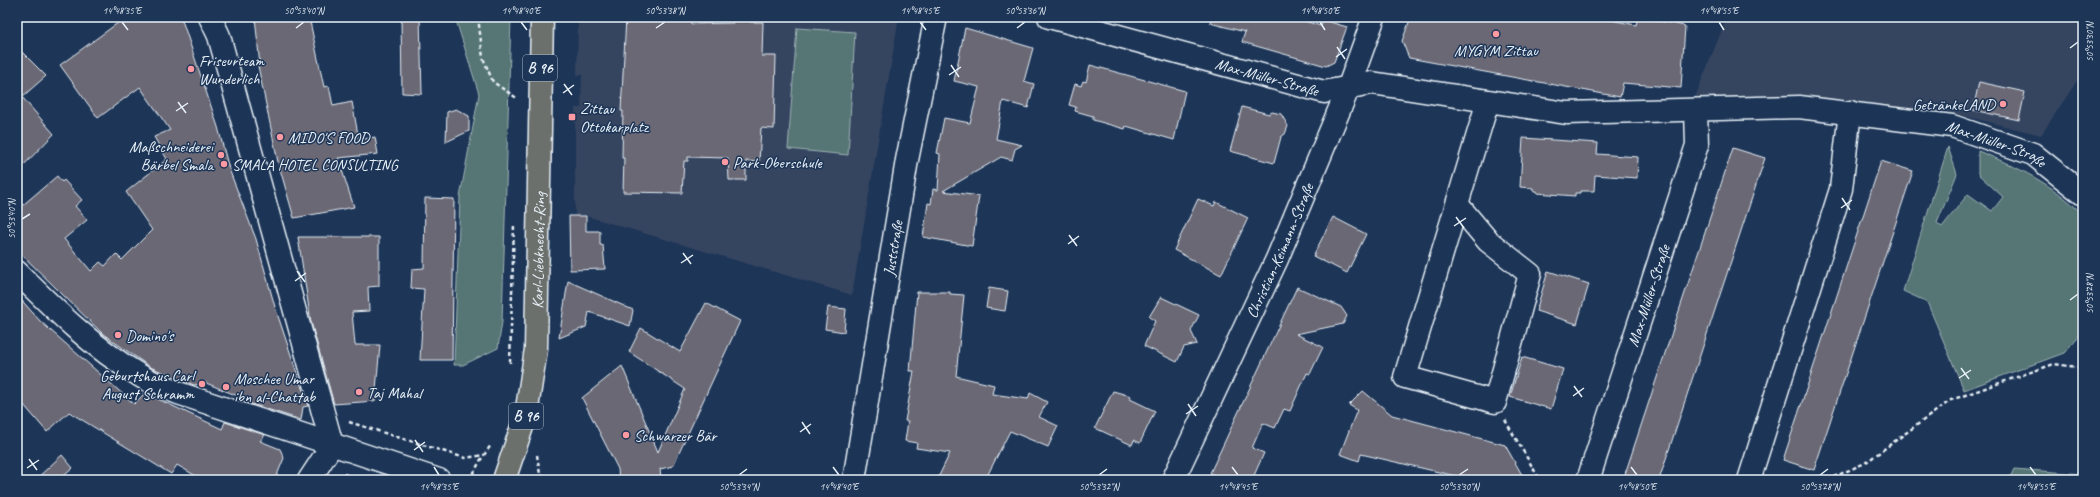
<svg xmlns="http://www.w3.org/2000/svg" width="2100" height="497" viewBox="0 0 2100 497" font-family="Caveat,sans-serif">
  <rect width="100%" height="100%" fill="#1d3557"/>
  <filter id="ink" filterUnits="userSpaceOnUse"><feTurbulence type="fractalNoise" baseFrequency=".025" numOctaves="2"/><feDisplacementMap in="SourceGraphic" scale="8" xChannelSelector="R" yChannelSelector="G"/><feConvolveMatrix kernelMatrix="1 2 1 2 8 2 1 2 1" color-interpolation-filters="sRGB"/></filter>
  <g filter="url(#ink)">
    <!-- built -->
    <path fill="#344460" d="M 578,17 L 899,17 L 852,295 L 586,216 L 575,216 L 575,108 L 581,108 L 582,75 L 577,75 Z
      M 1727,17 L 2083,17 L 2083,72 L 2041,135 L 1948,112 L 1695,97 Z"/>
    <!-- green -->
    <path fill="#567574" stroke="#9fb3b6" d="M 455,17 L 511,17 L 502,322 L 498,348 L 463,365 L 454,365 L 460,197 L 479,94 Z
      M 797,28 L 855,32 L 848,155 L 788,149 Z
      M 1948,147 L 1957,174 L 1937,223 L 1942,227 L 1968,194 L 1992,211 L 2003,197 L 1978,174 L 1978,151 C 2016,166 2055,185 2083,215 L 2083,331 L 2064,353 L 1964,390 L 1927,302 L 1903,291 Z
      M 2014,469 L 2083,474 L 2083,480 L 2009,480 Z"/>
    <!-- building -->
    <path fill="#6b6875" stroke="#e8f1f8" d="M 126,17 L 181,17 L 218,127 L 229,169 L 256,239 L 275,307 L 308,406 L 303,407 L 301,420 L 236,399 L 238,396 L 206,383 L 194,385 L 150,367 L 103,334 L 17,250 L 17,210 L 57,176 L 62,182 L 64,180 L 82,200 L 75,206 L 87,220 L 64,239 L 91,271 L 100,262 L 105,266 L 116,254 L 122,260 L 152,230 L 126,192 L 167,159 L 154,137 L 170,130 L 140,87 L 98,118 L 60,65 Z
      M 255,17 L 309,17 L 324,87 L 329,86 L 333,106 L 352,102 L 359,140 L 375,137 L 378,154 L 338,158 L 354,207 L 294,218 L 278,162 L 258,66 L 260,66 Z
      M 401,17 L 420,17 L 422,94 L 402,93 Z
      M 628,17 L 688,17 L 688,19 L 691,19 L 691,24 L 733,23 L 733,17 L 750,17 L 750,22 L 763,22 L 762,56 L 776,56 L 774,129 L 761,128 L 759,162 L 746,161 L 746,180 L 729,180 L 728,158 L 688,157 L 688,161 L 684,161 L 682,193 L 623,192 L 624,158 L 622,158 L 623,111 L 621,111 L 626,18 Z
      M 1211,17 L 1291,17 L 1321,26 L 1323,20 L 1347,27 L 1334,62 L 1326,66 L 1242,42 L 1245,32 L 1210,23 Z
      M 1411,17 L 1596,17 L 1636,25 L 1638,17 L 1640,17 L 1685,26 L 1681,88 L 1623,83 L 1620,97 L 1409,58 L 1402,41 Z
      M 965,28 L 1033,48 L 1024,81 L 1034,84 L 1028,108 L 1003,101 L 996,139 L 1022,145 L 1015,149 L 1012,160 L 1001,157 L 943,191 L 979,196 L 972,246 L 923,237 L 928,203 L 931,204 L 933,189 L 938,190 L 940,154 L 937,153 L 944,118 L 970,123 L 979,87 L 954,81 Z
      M 17,47 L 46,76 L 22,97 L 54,134 L 17,172 Z
      M 1090,65 L 1185,91 L 1174,140 L 1126,126 L 1125,129 L 1093,120 L 1093,116 L 1075,111 L 1076,107 L 1069,105 L 1075,84 L 1081,86 L 1083,81 L 1086,82 Z
      M 1979,82 L 2025,92 L 2019,120 L 1973,110 Z
      M 1242,107 L 1269,114 L 1272,112 L 1281,114 L 1288,126 L 1285,134 L 1281,137 L 1274,163 L 1230,151 Z
      M 456,109 L 469,116 L 469,131 L 446,142 L 447,112 Z
      M 1523,138 L 1598,143 L 1597,154 L 1638,157 L 1637,178 L 1595,175 L 1594,191 L 1580,191 L 1580,193 L 1575,193 L 1575,196 L 1537,193 L 1537,191 L 1533,191 L 1533,188 L 1520,187 Z
      M 1733,148 L 1765,158 L 1659,480 L 1623,480 Z
      M 1881,161 L 1913,171 L 1814,470 L 1783,460 Z
      M 425,198 L 454,199 L 452,360 L 420,360 L 424,289 L 411,288 L 412,269 L 424,268 Z
      M 1198,199 L 1214,206 L 1216,202 L 1248,218 L 1221,275 L 1174,250 Z
      M 569,216 L 586,216 L 586,231 L 600,231 L 600,245 L 603,245 L 605,269 L 570,270 Z
      M 1333,217 L 1366,234 L 1347,273 L 1313,256 Z
      M 298,237 L 379,237 L 379,286 L 368,287 L 369,311 L 352,312 L 355,345 L 380,345 L 375,401 L 334,404 L 311,322 Z
      M 1548,271 L 1589,284 L 1577,324 L 1536,311 Z
      M 568,281 L 633,310 L 630,326 L 589,312 L 586,327 L 559,338 Z
      M 1297,287 L 1341,307 L 1347,316 L 1343,324 L 1296,334 L 1323,347 L 1310,374 L 1307,373 L 1290,411 L 1284,409 L 1275,428 L 1263,423 L 1252,448 L 1264,453 L 1252,480 L 1226,480 L 1210,473 Z
      M 989,288 L 1008,291 L 1005,311 L 986,308 Z
      M 917,292 L 950,292 L 950,294 L 964,295 L 956,376 L 994,385 L 992,394 L 1028,399 L 1030,393 L 1047,402 L 1039,417 L 1058,426 L 1048,447 L 1010,431 L 985,480 L 937,480 L 950,453 L 916,448 L 917,443 L 905,441 L 908,421 L 905,421 L 914,371 L 910,371 Z
      M 17,295 L 40,321 L 134,404 L 145,393 L 222,429 L 225,422 L 265,435 L 260,441 L 280,449 L 284,458 L 275,480 L 203,480 L 177,465 L 171,474 L 69,412 L 47,432 L 17,397 Z
      M 1161,297 L 1199,315 L 1191,331 L 1197,344 L 1184,347 L 1177,362 L 1144,346 L 1155,321 L 1149,317 Z
      M 706,303 L 740,321 L 673,466 L 660,469 L 661,480 L 619,480 L 618,469 L 582,398 L 622,366 L 658,452 L 685,389 L 629,352 L 641,328 L 680,352 Z
      M 828,307 L 846,309 L 844,332 L 825,329 Z
      M 1522,357 L 1563,369 L 1551,409 L 1510,397 Z
      M 1113,391 L 1131,396 L 1130,399 L 1155,411 L 1140,443 L 1134,440 L 1132,445 L 1095,428 Z
      M 1363,391 L 1392,415 L 1505,445 L 1525,480 L 1473,480 L 1361,454 L 1359,461 L 1340,454 L 1357,410 L 1349,405 Z
      M 62,455 L 73,468 L 59,480 L 35,480 Z"/>
    <g fill="none" stroke-linecap="round" stroke-linejoin="round">
      <!-- minor casing -->
      <g stroke="#e8f1f8" stroke-width="25">
        <g id="minor">
          <path d="M 210,17 L 219,36 L 332,445"/>
          <path id="s1" d="M 1049,17 L 1324,92 L 1372,83 L 1566,113 L 1799,107 L 1952,126 L 2033,154 L 2083,194"/>
          <path d="M 1457,204 L 1488,241 L 1530,274 L 1495,402 L 1405,377 C 1433,285 1460,193 1488,101"/>
          <path d="M 17,272 C 55,310 92,347 139,375 C 151,383 165,387 178,393 L 439,480"/>
          <path d="M 309,480 L 332,445"/>
          <path id="s2" d="M 854,480 L 907,160 L 936,17"/>
          <path id="s3" d="M 1173,480 L 1277,259 L 1348,89 L 1374,17"/>
          <path id="s4" d="M 1588,480 L 1697,145 L 1696,110"/>
          <path d="M 1749,480 L 1841,189 L 1850,112"/>
        </g>
      </g>
      <!-- major casing -->
      <g stroke="#e8f1f8" stroke-width="25">
        <g id="major">
          <path id="s5" d="M 504,480 L 526,415 L 536,349 L 542,17"/>
        </g>
      </g>
      <!-- path -->
      <path stroke="#e8f1f8" stroke-width="2.5" stroke-dasharray="4 3" stroke-linecap="butt" d="M 478,17 L 483,58 L 493,82 L 518,99
        M 510,363 L 514,224
        M 1505,420 L 1540,480
        M 349,422 L 465,458 L 484,455
        M 537,455 L 540,474 L 546,480
        M 344,474 L 359,480
        M 470,480 L 480,461 L 491,445
        M 1827,480 L 1865,463 L 1951,400 L 2054,364 L 2077,367"/>
      <!-- minor -->
      <use href="#minor" stroke="#1d3557" stroke-width="22"/>
      <!-- major -->
      <use href="#major" stroke="#6c706d" stroke-width="22"/>
    </g>
  </g>
  <!-- ticks -->
  <path fill="none" stroke="#e8f1f8" stroke-width="1.5" d="M 122,22 L 128,30M 521,22 L 527,30M 920,22 L 926,30M 1320,22 L 1325,30M 1719,22 L 1724,30M 296,28 L 304,22M 656,28 L 665,22M 1017,28 L 1025,22M 1337,47 L 1345,59M 2070,48 L 2078,42M 1336,57 L 1347,49M 951,65 L 959,77M 949,75 L 961,67M 564,84 L 572,95M 563,93 L 574,85M 178,102 L 186,113M 176,111 L 188,103M 1842,198 L 1850,210M 1841,208 L 1852,200M 1456,217 L 1464,228M 22,219 L 30,214M 1454,226 L 1466,218M 1069,235 L 1077,246M 1068,244 L 1079,236M 683,253 L 691,264M 681,263 L 693,255M 297,271 L 305,282M 295,281 L 306,273M 2070,300 L 2078,294M 1961,368 L 1969,379M 1959,378 L 1971,370M 1574,386 L 1582,397M 1573,396 L 1584,388M 1188,404 L 1196,416M 1186,414 L 1198,406M 802,422 L 810,434M 800,432 L 811,424M 415,440 L 423,452M 414,450 L 425,442M 29,459 L 37,470M 434,467 L 439,475M 833,467 L 839,475M 1232,467 L 1238,475M 1631,467 L 1637,475M 2030,467 L 2036,475M 27,468 L 39,460M 739,475 L 747,469M 1099,475 L 1107,469M 1459,475 L 1468,469M 1820,475 L 1828,469"/>
  <!-- markers -->
  <g fill="#ff9aa2" stroke="#1d3557" stroke-width="1.5">
    <circle cx="1496" cy="34" r="4"/>
    <circle cx="191" cy="69" r="4"/>
    <circle cx="2003" cy="104" r="4"/>
    <rect x="568" y="113" width="8" height="8" rx="2"/>
    <circle cx="280" cy="137" r="4"/>
    <circle cx="221" cy="155" r="4"/>
    <circle cx="725" cy="162" r="4"/>
    <circle cx="224" cy="164" r="4"/>
    <circle cx="118" cy="335" r="4"/>
    <circle cx="202" cy="384" r="4"/>
    <circle cx="226" cy="387" r="4"/>
    <circle cx="359" cy="392" r="4"/>
    <circle cx="626" cy="435" r="4"/>
  </g>
  <g text-anchor="middle" stroke-width="3" stroke-linejoin="round" paint-order="stroke">
    <!-- shield labels -->
    <g fill="#1d3557" stroke="#abb9c8" stroke-width="1">
      <rect x="523" y="55" width="34" height="26" rx="3"/>
      <rect x="509" y="403" width="34" height="26" rx="3"/>
    </g>
    <g font-size="15" font-weight="bold" fill="#e8f1f8">
      <text x="540" y="73">B 96</text>
      <text x="526" y="421">B 96</text>
    </g>
    <!-- poi labels -->
    <g font-size="16" fill="#e8f1f8" stroke="#1d3557" text-anchor="start">
      <text x="1496" y="56" text-anchor="middle">MYGYM Zittau</text>
      <text x="199" y="66">Friseurteam<tspan x="199" dy="18">Wunderlich</tspan></text>
      <text x="1995" y="110" text-anchor="end">GetränkeLAND</text>
      <text x="580" y="114">Zittau<tspan x="580" dy="18">Ottokarplatz</tspan></text>
      <text x="288" y="143">MIDO'S FOOD</text>
      <text x="213" y="152" text-anchor="end">Maßschneiderei<tspan x="213" dy="18">Bärbel Smala</tspan></text>
      <text x="733" y="168">Park-Oberschule</text>
      <text x="232" y="170">SMALA HOTEL CONSULTING</text>
      <text x="126" y="341">Domino's</text>
      <text x="194" y="381" text-anchor="end">Geburtshaus Carl<tspan x="194" dy="18">August Schramm</tspan></text>
      <text x="234" y="384">Moschee Umar<tspan x="234" dy="18">ibn al-Chattab</tspan></text>
      <text x="367" y="398">Taj Mahal</text>
      <text x="634" y="441">Schwarzer Bär</text>
    </g>
    <!-- street labels -->
    <g font-size="16" fill="#e8f1f8" stroke="#1d3557">
      <text dy="6" stroke="none"><textPath href="#s1" startOffset="226">Max-Müller-Straße</textPath></text>
      <text dy="6" stroke="none"><textPath href="#s1" startOffset="965">Max-Müller-Straße</textPath></text>
      <text dy="6" stroke="none"><textPath href="#s2" startOffset="235">Juststraße</textPath></text>
      <text dy="6" stroke="none"><textPath href="#s5" startOffset="234">Karl-Liebknecht-Ring</textPath></text>
      <text dy="6" stroke="none"><textPath href="#s3" startOffset="253">Christian-Keimann-Straße</textPath></text>
      <text dy="6" stroke="none"><textPath href="#s4" startOffset="194">Max-Müller-Straße</textPath></text>
    </g>
  </g>
  <!-- margin -->
  <rect width="2100" height="497" fill="none" stroke="#1d3557" stroke-width="44"/>
  <rect x="22" y="22" width="2056" height="453" fill="none" stroke="#e8f1f8" stroke-width="1.5"/>
  <g font-size="10" text-anchor="middle" fill="#e8f1f8">
    <text x="122" y="14">14°48'35"E</text>
    <text x="304" y="14">50°53'40"N</text>
    <text x="521" y="14">14°48'40"E</text>
    <text x="665" y="14">50°53'38"N</text>
    <text x="920" y="14">14°48'45"E</text>
    <text x="1025" y="14">50°53'36"N</text>
    <text x="1320" y="14">14°48'50"E</text>
    <text x="1719" y="14">14°48'55"E</text>
    <text transform="translate(2089 42) rotate(-90)" y="4">50°53'30"N</text>
    <text transform="translate(11 219) rotate(-90)" y="4">50°53'40"N</text>
    <text transform="translate(2089 294) rotate(-90)" y="4">50°53'28"N</text>
    <text x="439" y="490">14°48'35"E</text>
    <text x="739" y="490">50°53'34"N</text>
    <text x="839" y="490">14°48'40"E</text>
    <text x="1099" y="490">50°53'32"N</text>
    <text x="1238" y="490">14°48'45"E</text>
    <text x="1459" y="490">50°53'30"N</text>
    <text x="1637" y="490">14°48'50"E</text>
    <text x="1820" y="490">50°53'28"N</text>
    <text x="2036" y="490">14°48'55"E</text>
  </g>
</svg>
